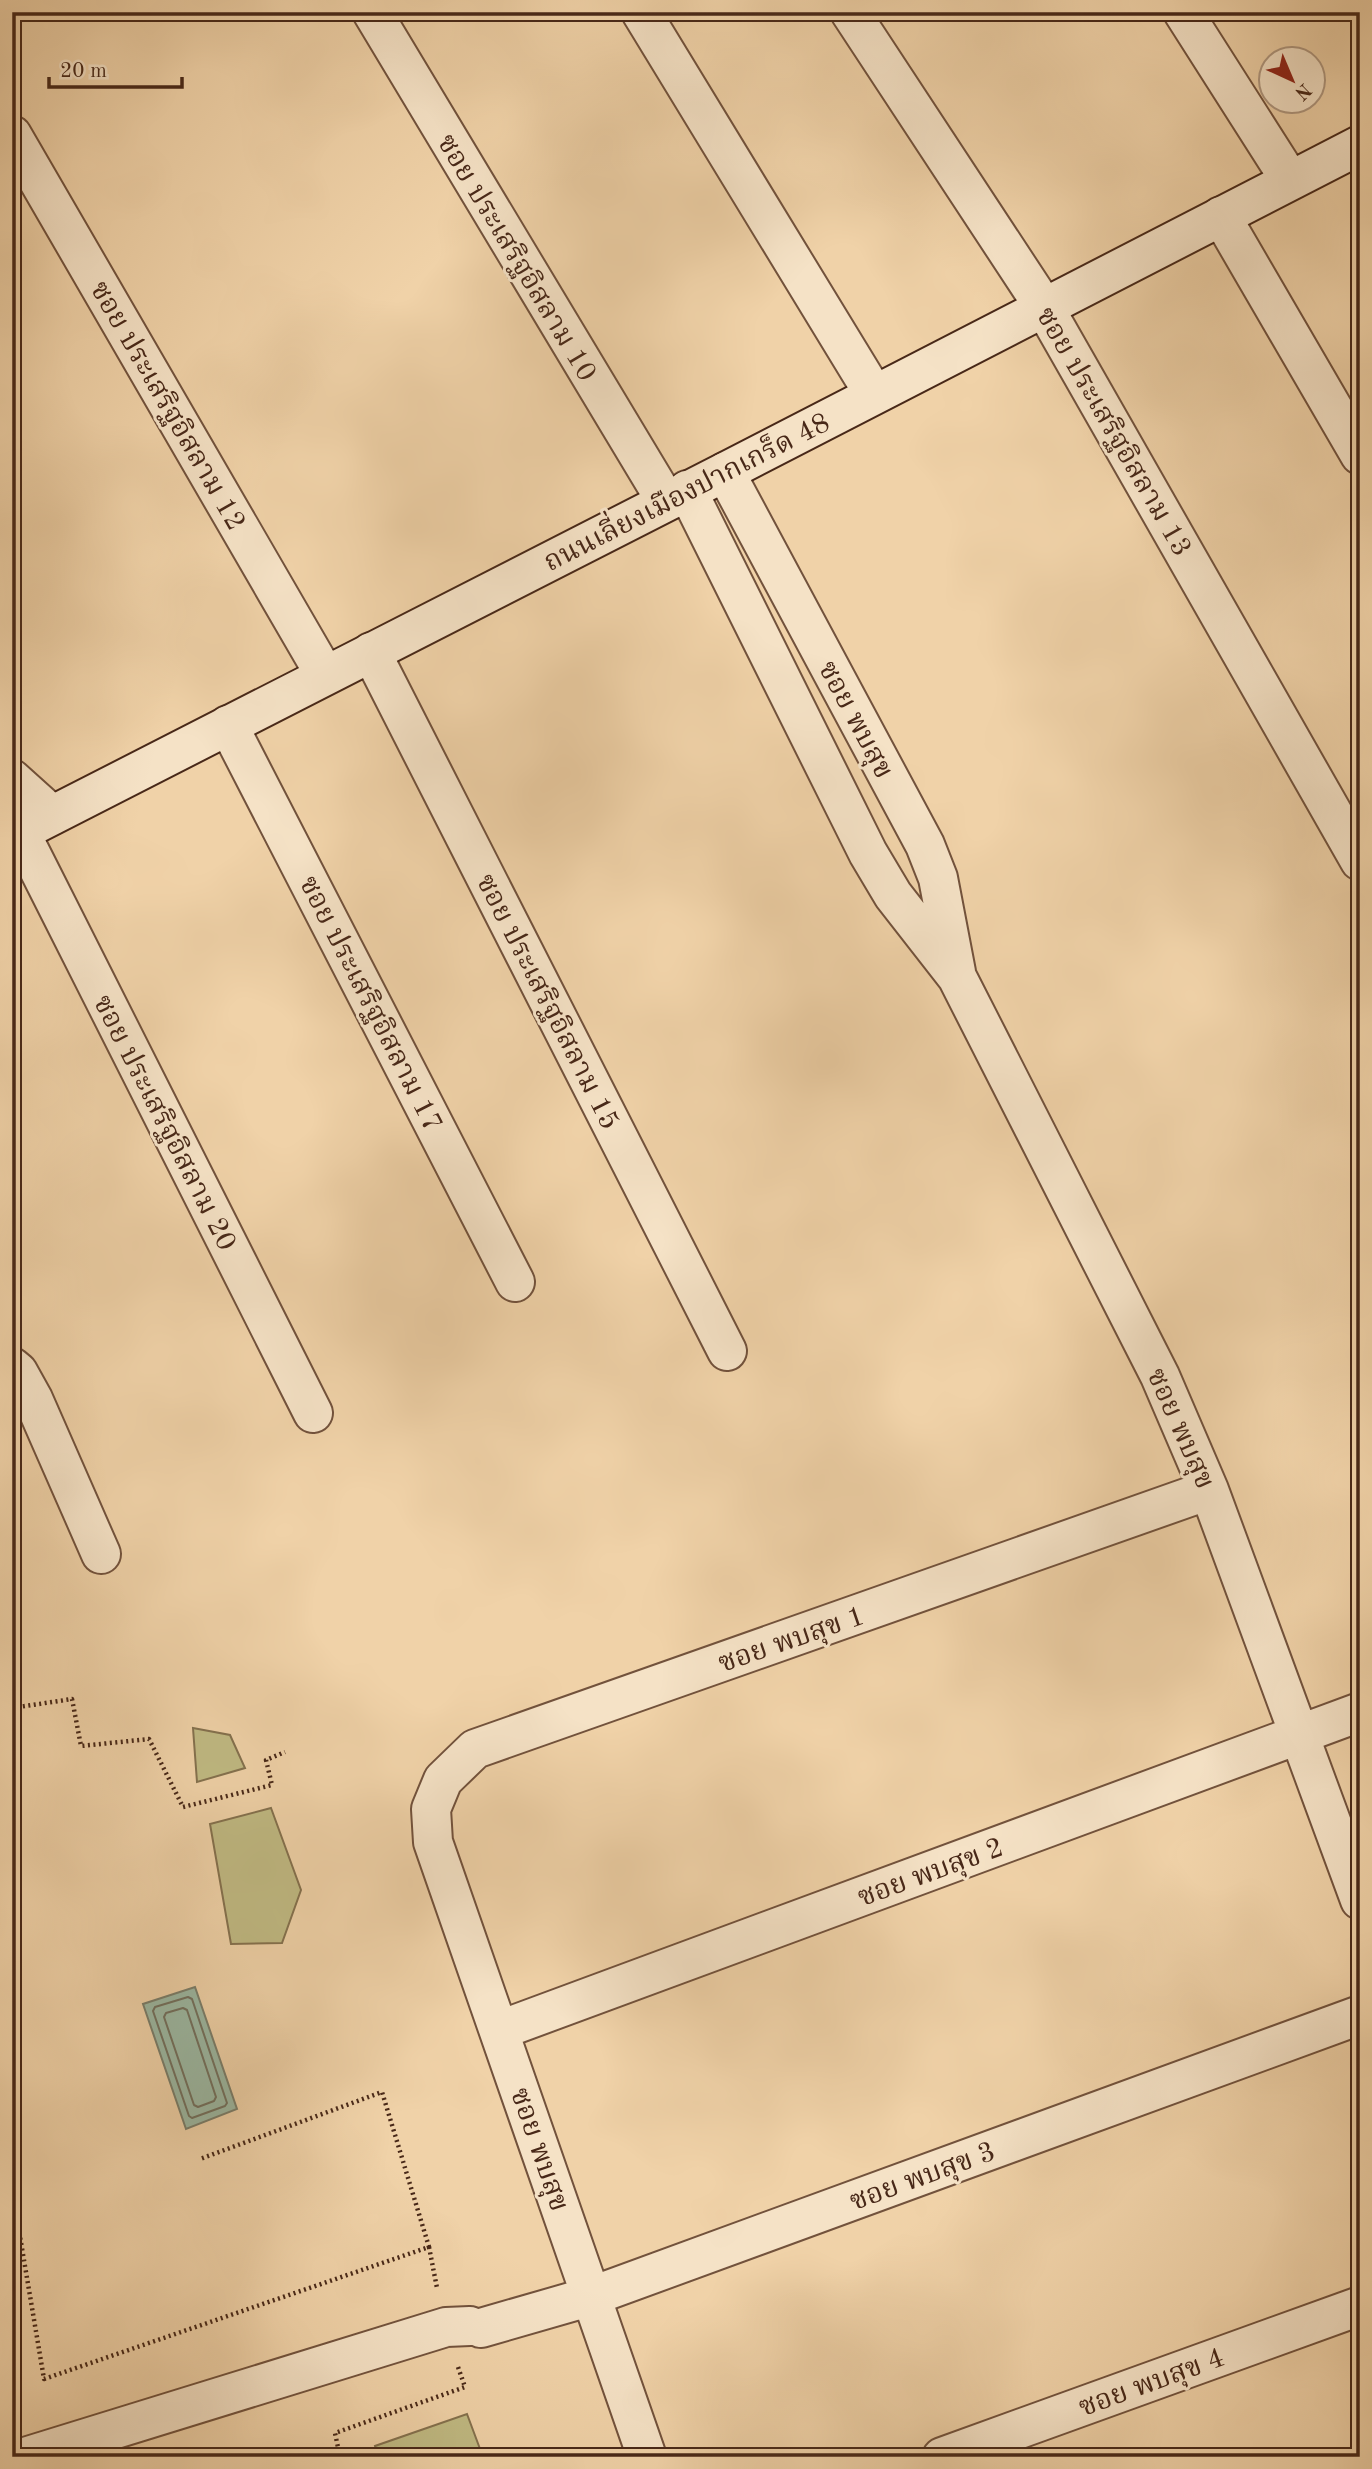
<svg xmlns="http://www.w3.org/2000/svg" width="1372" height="2469" viewBox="0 0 1372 2469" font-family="'Old Standard TT','Noto Serif Thai',serif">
  <rect width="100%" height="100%" fill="#f0d2a8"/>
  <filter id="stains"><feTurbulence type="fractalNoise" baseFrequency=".00286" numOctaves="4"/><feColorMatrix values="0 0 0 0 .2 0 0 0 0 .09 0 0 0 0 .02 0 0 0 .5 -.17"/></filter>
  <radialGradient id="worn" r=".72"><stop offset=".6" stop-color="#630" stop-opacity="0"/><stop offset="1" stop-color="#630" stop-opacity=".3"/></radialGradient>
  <!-- green -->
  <path fill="#c0ba83" stroke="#84714e" stroke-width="2" d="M 193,1728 L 230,1735 L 245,1768 L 197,1782 Z
    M 271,1808 L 301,1890 L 282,1943 L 231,1944 L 210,1824 Z
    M 467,2414 L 483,2457 L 378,2457 L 375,2446 Z"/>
  <!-- water -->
  <path fill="#9bb8a3" stroke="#7a7e6b" stroke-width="2" d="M 195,1987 L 237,2109 L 186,2129 L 143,2004 Z"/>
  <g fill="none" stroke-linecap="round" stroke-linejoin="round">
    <!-- shore -->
    <path stroke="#72705e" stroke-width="2" d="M 188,1997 L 192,1999 L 227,2103 L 225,2106 L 192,2118 L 189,2116 L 153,2011 L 155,2007 Z
      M 183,2008 L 187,2010 L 216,2097 L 214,2101 L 198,2107 L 194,2105 L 164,2017 L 166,2013 Z"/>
    <!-- street casing -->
    <g stroke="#72523c" stroke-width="42">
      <path id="street" d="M 372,12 L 666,501
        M 641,12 L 874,394
        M 850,12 L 1044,307 L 1360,861
        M 1183,12 L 1290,180
        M 12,135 L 325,675
        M 1221,216 L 1360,455
        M 725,472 L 925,845 L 938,878 L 956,972
        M 687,490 L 868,853 L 893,895 L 957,977 L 1160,1376 L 1209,1490 L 1360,1900
        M 371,652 L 727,1351
        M 228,725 L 515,1282
        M 12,779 L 52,815
        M 20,832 L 313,1413
        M 12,1367 L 18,1372 L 33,1399 L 101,1554
        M 500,2030 L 1360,1712
        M 481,2328 L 592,2296 L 1360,2015
        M 25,2457 L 446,2327 L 470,2326
        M 647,2457 L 433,1842 L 431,1809 L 443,1780 L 475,1749 L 1209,1490
        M 942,2457 L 1360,2306"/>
    </g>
    <!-- secondary casing -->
    <g stroke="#482818" stroke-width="42">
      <path id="secondary" d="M 12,836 L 725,472 L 1360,145"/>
    </g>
    <!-- path -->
    <path stroke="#482818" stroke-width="4.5" stroke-dasharray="2 3.5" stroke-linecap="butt" d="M 12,1708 L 72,1699 L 81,1746 L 149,1739 L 183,1807 L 272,1785 L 266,1760 L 285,1752
      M 12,2189 L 44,2379 L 429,2247 L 382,2092 L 200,2159
      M 429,2247 L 437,2288
      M 340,2457 L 335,2433 L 465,2387 L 458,2367"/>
    <!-- street -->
    <use href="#street" stroke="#f5e2c6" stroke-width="38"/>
    <!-- secondary -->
    <use href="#secondary" stroke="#f5e2c6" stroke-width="38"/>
  </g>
  <g text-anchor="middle" stroke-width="6" stroke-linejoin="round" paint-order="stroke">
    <!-- street labels -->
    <g font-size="28" fill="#482818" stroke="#f5e2c6">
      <text transform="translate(518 257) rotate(59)" y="10">ซอย ประเสริฐอิสลาม 10</text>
      <text transform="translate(169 405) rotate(60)" y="10">ซอย ประเสริฐอิสลาม 12</text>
      <text transform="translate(1115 431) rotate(60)" y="10">ซอย ประเสริฐอิสลาม 13</text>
      <text transform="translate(686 491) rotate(-27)" y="10">ถนนเลี่ยงเมืองปากเกร็ด 48</text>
      <text transform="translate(857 719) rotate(62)" y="10">ซอย พบสุข</text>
      <text transform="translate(549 1001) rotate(63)" y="10">ซอย ประเสริฐอิสลาม 15</text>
      <text transform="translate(372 1003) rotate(63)" y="10">ซอย ประเสริฐอิสลาม 17</text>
      <text transform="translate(166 1122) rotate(63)" y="10">ซอย ประเสริฐอิสลาม 20</text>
      <text transform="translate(1182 1428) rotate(66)" y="10">ซอย พบสุข</text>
      <text transform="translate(791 1638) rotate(-19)" y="10">ซอย พบสุข 1</text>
      <text transform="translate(930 1871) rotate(-20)" y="10">ซอย พบสุข 2</text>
      <text transform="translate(541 2149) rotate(71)" y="10">ซอย พบสุข</text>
      <text transform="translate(922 2175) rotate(-20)" y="10">ซอย พบสุข 3</text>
      <text transform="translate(1151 2381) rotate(-20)" y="10">ซอย พบสุข 4</text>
    </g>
  </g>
  <!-- margin -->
  <rect width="1372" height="2469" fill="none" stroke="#f0d2a8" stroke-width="42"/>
  <rect x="14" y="14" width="1344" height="2441" fill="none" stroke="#482818" stroke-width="3.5"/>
  <rect x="21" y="21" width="1330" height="2427" fill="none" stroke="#482818" stroke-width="2"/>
  <!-- north arrow -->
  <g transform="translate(1292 80) rotate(136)"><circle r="33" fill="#f5e2c6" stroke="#b09880" stroke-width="2"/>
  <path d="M0-5L12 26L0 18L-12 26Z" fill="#8f2418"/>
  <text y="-10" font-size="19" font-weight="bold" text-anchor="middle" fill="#482818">N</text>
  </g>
  <!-- scale -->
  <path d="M49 77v10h133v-10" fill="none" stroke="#482818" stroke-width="3.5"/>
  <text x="60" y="77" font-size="21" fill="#482818" stroke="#f5e2c6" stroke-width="5" paint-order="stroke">20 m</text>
  <rect width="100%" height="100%" filter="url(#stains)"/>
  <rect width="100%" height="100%" fill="url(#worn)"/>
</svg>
